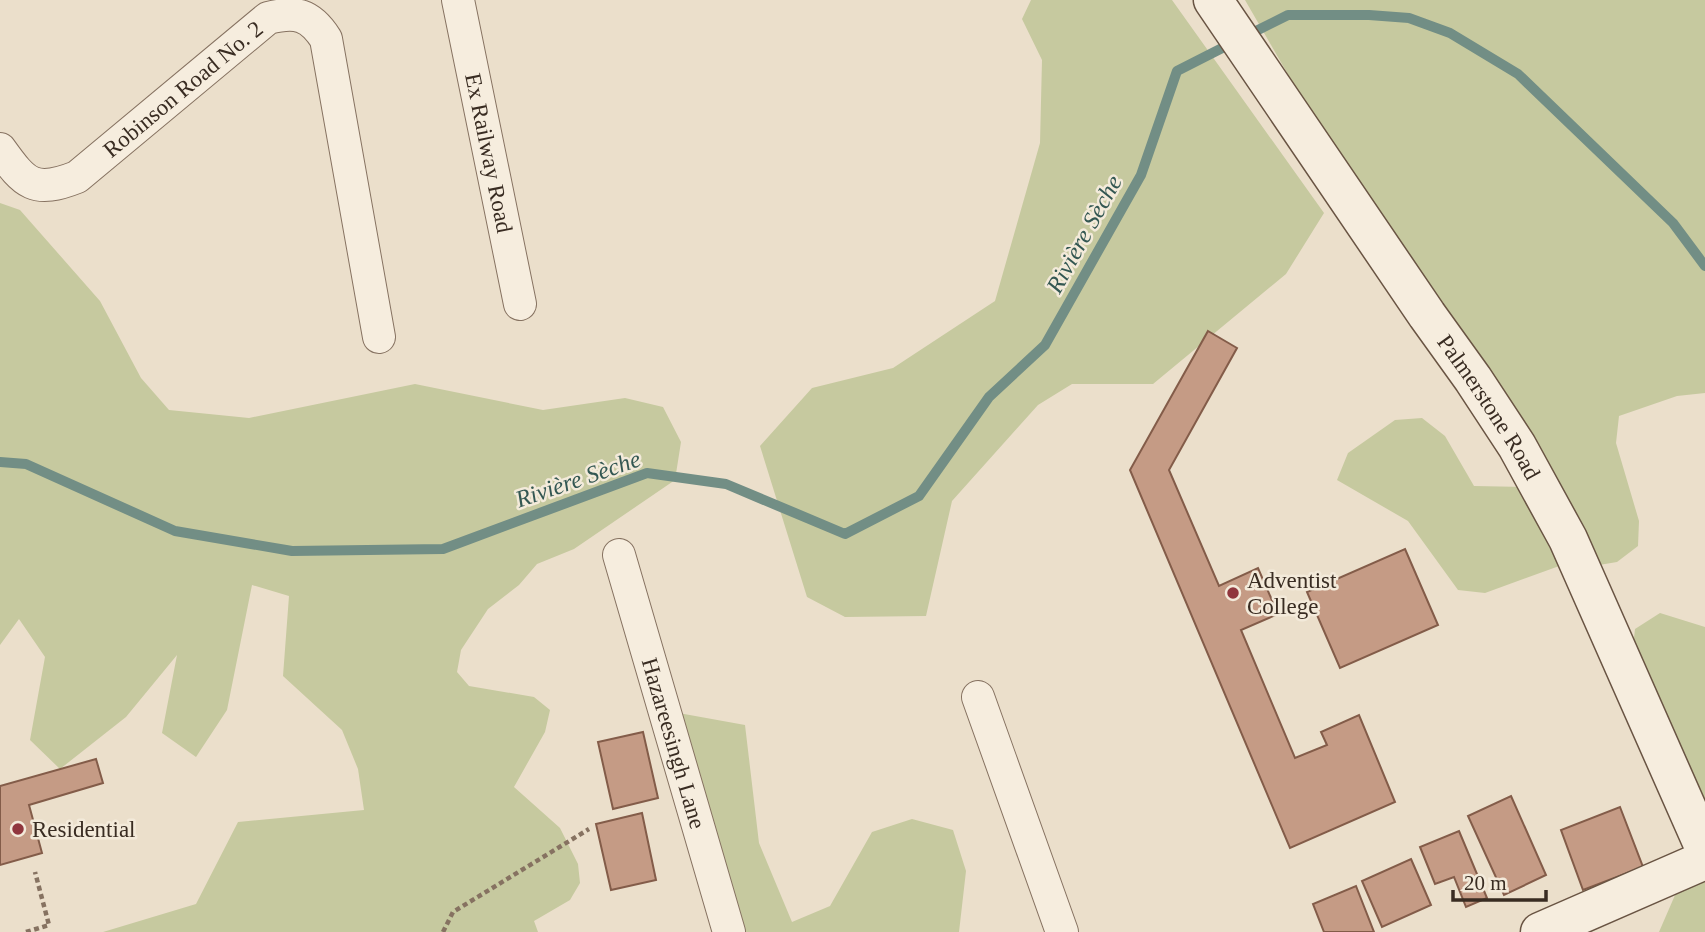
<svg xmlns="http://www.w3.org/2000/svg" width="1705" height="932" viewBox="0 0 1705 932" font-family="Georgia,serif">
  <rect width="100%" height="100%" fill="#ebdfcb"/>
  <!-- green -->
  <path fill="#c6c99f" d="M 1031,0 L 1172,0 L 1324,213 L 1286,274 L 1153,384 L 1072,384 L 1038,405 L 952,501 L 926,616 L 845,617 L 807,597 L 760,446 L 812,388 L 893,368 L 995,301 L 1040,143 L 1042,60 L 1022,19 Z
    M 1245,0 L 1705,0 L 1705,393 L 1677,396 L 1619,416 L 1616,443 L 1639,521 L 1638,546 L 1617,562 L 1575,569 L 1562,565 L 1485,593 L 1458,590 L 1408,521 L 1337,480 L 1348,453 L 1395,420 L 1422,418 L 1445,436 L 1474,486 L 1526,487 Z
    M 0,203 L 20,210 L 100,301 L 141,378 L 169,410 L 249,418 L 415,384 L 543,410 L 625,398 L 663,407 L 681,442 L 675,480 L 574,549 L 537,564 L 519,585 L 488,609 L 461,650 L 457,672 L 469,686 L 534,697 L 550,710 L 545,732 L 514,787 L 560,828 L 578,864 L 580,883 L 570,900 L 534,921 L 538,932 L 103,932 L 196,904 L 238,822 L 364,810 L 358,769 L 342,730 L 283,676 L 289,596 L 252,585 L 227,710 L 196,757 L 162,733 L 177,655 L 126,717 L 60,769 L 30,740 L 45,657 L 19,619 L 0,645 Z
    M 1660,613 L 1705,627 L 1705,808 L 1632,656 L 1635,629 Z
    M 651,708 L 745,725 L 759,843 L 792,922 L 830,906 L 872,832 L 912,819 L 953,830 L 966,871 L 959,932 L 715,932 Z
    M 1705,826 L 1705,932 L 1659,932 Z"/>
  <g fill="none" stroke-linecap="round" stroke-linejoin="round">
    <!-- stream -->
    <path stroke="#728e85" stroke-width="10" d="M 1248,35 L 1288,15 L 1369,15 L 1409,18 L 1450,33 L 1518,74 L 1673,223 L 1705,266
      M 0,462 L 26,464 L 175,531 L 292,551 L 443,549 L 647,473 L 726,484 L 845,534 L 919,496 L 989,397 L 1045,345 L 1141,175 L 1177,71 L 1234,42"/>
  </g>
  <!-- building -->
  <path fill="#c59b85" stroke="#835c49" stroke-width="2" d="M 1208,331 L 1237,348 L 1169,470 L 1219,586 L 1258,568 L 1278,614 L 1241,630 L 1295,758 L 1327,745 L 1321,732 L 1359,715 L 1395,802 L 1290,848 L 1130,470 Z
    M 1405,549 L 1438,625 L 1340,668 L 1307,592 Z
    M 643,732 L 658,798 L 613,809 L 598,742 Z
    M 96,759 L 103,783 L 29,805 L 42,853 L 0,865 L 0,786 Z
    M 1511,796 L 1546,875 L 1504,895 L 1468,816 Z
    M 1620,807 L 1643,867 L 1583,890 L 1561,830 Z
    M 642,813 L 656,880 L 611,890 L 596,824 Z
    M 1459,831 L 1487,898 L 1466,907 L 1454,877 L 1435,884 L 1420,847 Z
    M 1411,859 L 1431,905 L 1382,927 L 1362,881 Z
    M 1356,886 L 1374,932 L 1324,932 L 1313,904 Z"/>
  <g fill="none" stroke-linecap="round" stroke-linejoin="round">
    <!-- minor casing -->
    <g stroke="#867261" stroke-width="34">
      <g id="minor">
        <path id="s1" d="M 458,0 L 520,304"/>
        <path id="s2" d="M 0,149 C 25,184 34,194 77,177 L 268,18 C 296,11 310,14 326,39 L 379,337"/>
        <path id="s3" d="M 619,555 L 729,932"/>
        <path d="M 978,697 L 1062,932"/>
      </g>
    </g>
    <!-- secondary casing -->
    <g stroke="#695443" stroke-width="41">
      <g id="secondary">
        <path id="s4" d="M 1213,0 L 1427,315 L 1473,379 L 1517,446 L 1568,539 L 1705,849"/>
        <path d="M 1540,932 L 1705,860"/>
      </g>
    </g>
    <!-- path -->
    <path stroke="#867261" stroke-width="4.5" stroke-dasharray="5 3.5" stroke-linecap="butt" d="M 26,932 L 49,925 L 35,872
      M 443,932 L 453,912 L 589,829"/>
    <!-- minor -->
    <use href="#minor" stroke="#f6edde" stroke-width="32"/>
    <!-- secondary -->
    <use href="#secondary" stroke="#f6edde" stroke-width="38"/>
  </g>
  <!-- markers -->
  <g fill="#90363d" stroke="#f3eada" stroke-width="2.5">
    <circle cx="1233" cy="593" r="7"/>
    <circle cx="18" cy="829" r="7"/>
  </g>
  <g text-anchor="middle" stroke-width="5" stroke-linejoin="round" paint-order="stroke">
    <!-- street labels -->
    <g font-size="23" fill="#392c22" stroke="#f3eada">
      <text dy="8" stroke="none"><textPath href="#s2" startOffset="231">Robinson Road No. 2</textPath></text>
      <text dy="8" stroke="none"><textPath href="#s1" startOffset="156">Ex Railway Road</textPath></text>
      <text dy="8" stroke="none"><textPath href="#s4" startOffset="492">Palmerstone Road</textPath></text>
      <text dy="8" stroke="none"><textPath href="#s3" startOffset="196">Hazareesingh Lane</textPath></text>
    </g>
    <!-- poi labels -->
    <g font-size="23" fill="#392c22" stroke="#f3eada" text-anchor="start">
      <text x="1247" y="588">Adventist<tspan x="1247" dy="26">College</tspan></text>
      <text x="32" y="837">Residential</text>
    </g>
    <!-- water labels -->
    <g font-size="24" font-style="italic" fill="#335752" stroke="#f3eada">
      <text transform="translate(1084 234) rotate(-61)" y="8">Rivière Sèche</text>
      <text transform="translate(578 479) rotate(-19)" y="8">Rivière Sèche</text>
    </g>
  </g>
  <!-- scale -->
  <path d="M1453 890v10h93v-10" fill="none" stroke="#392c22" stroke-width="3.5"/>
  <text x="1464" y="890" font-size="21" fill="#392c22" stroke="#f3eada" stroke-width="5" paint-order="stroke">20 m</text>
</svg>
